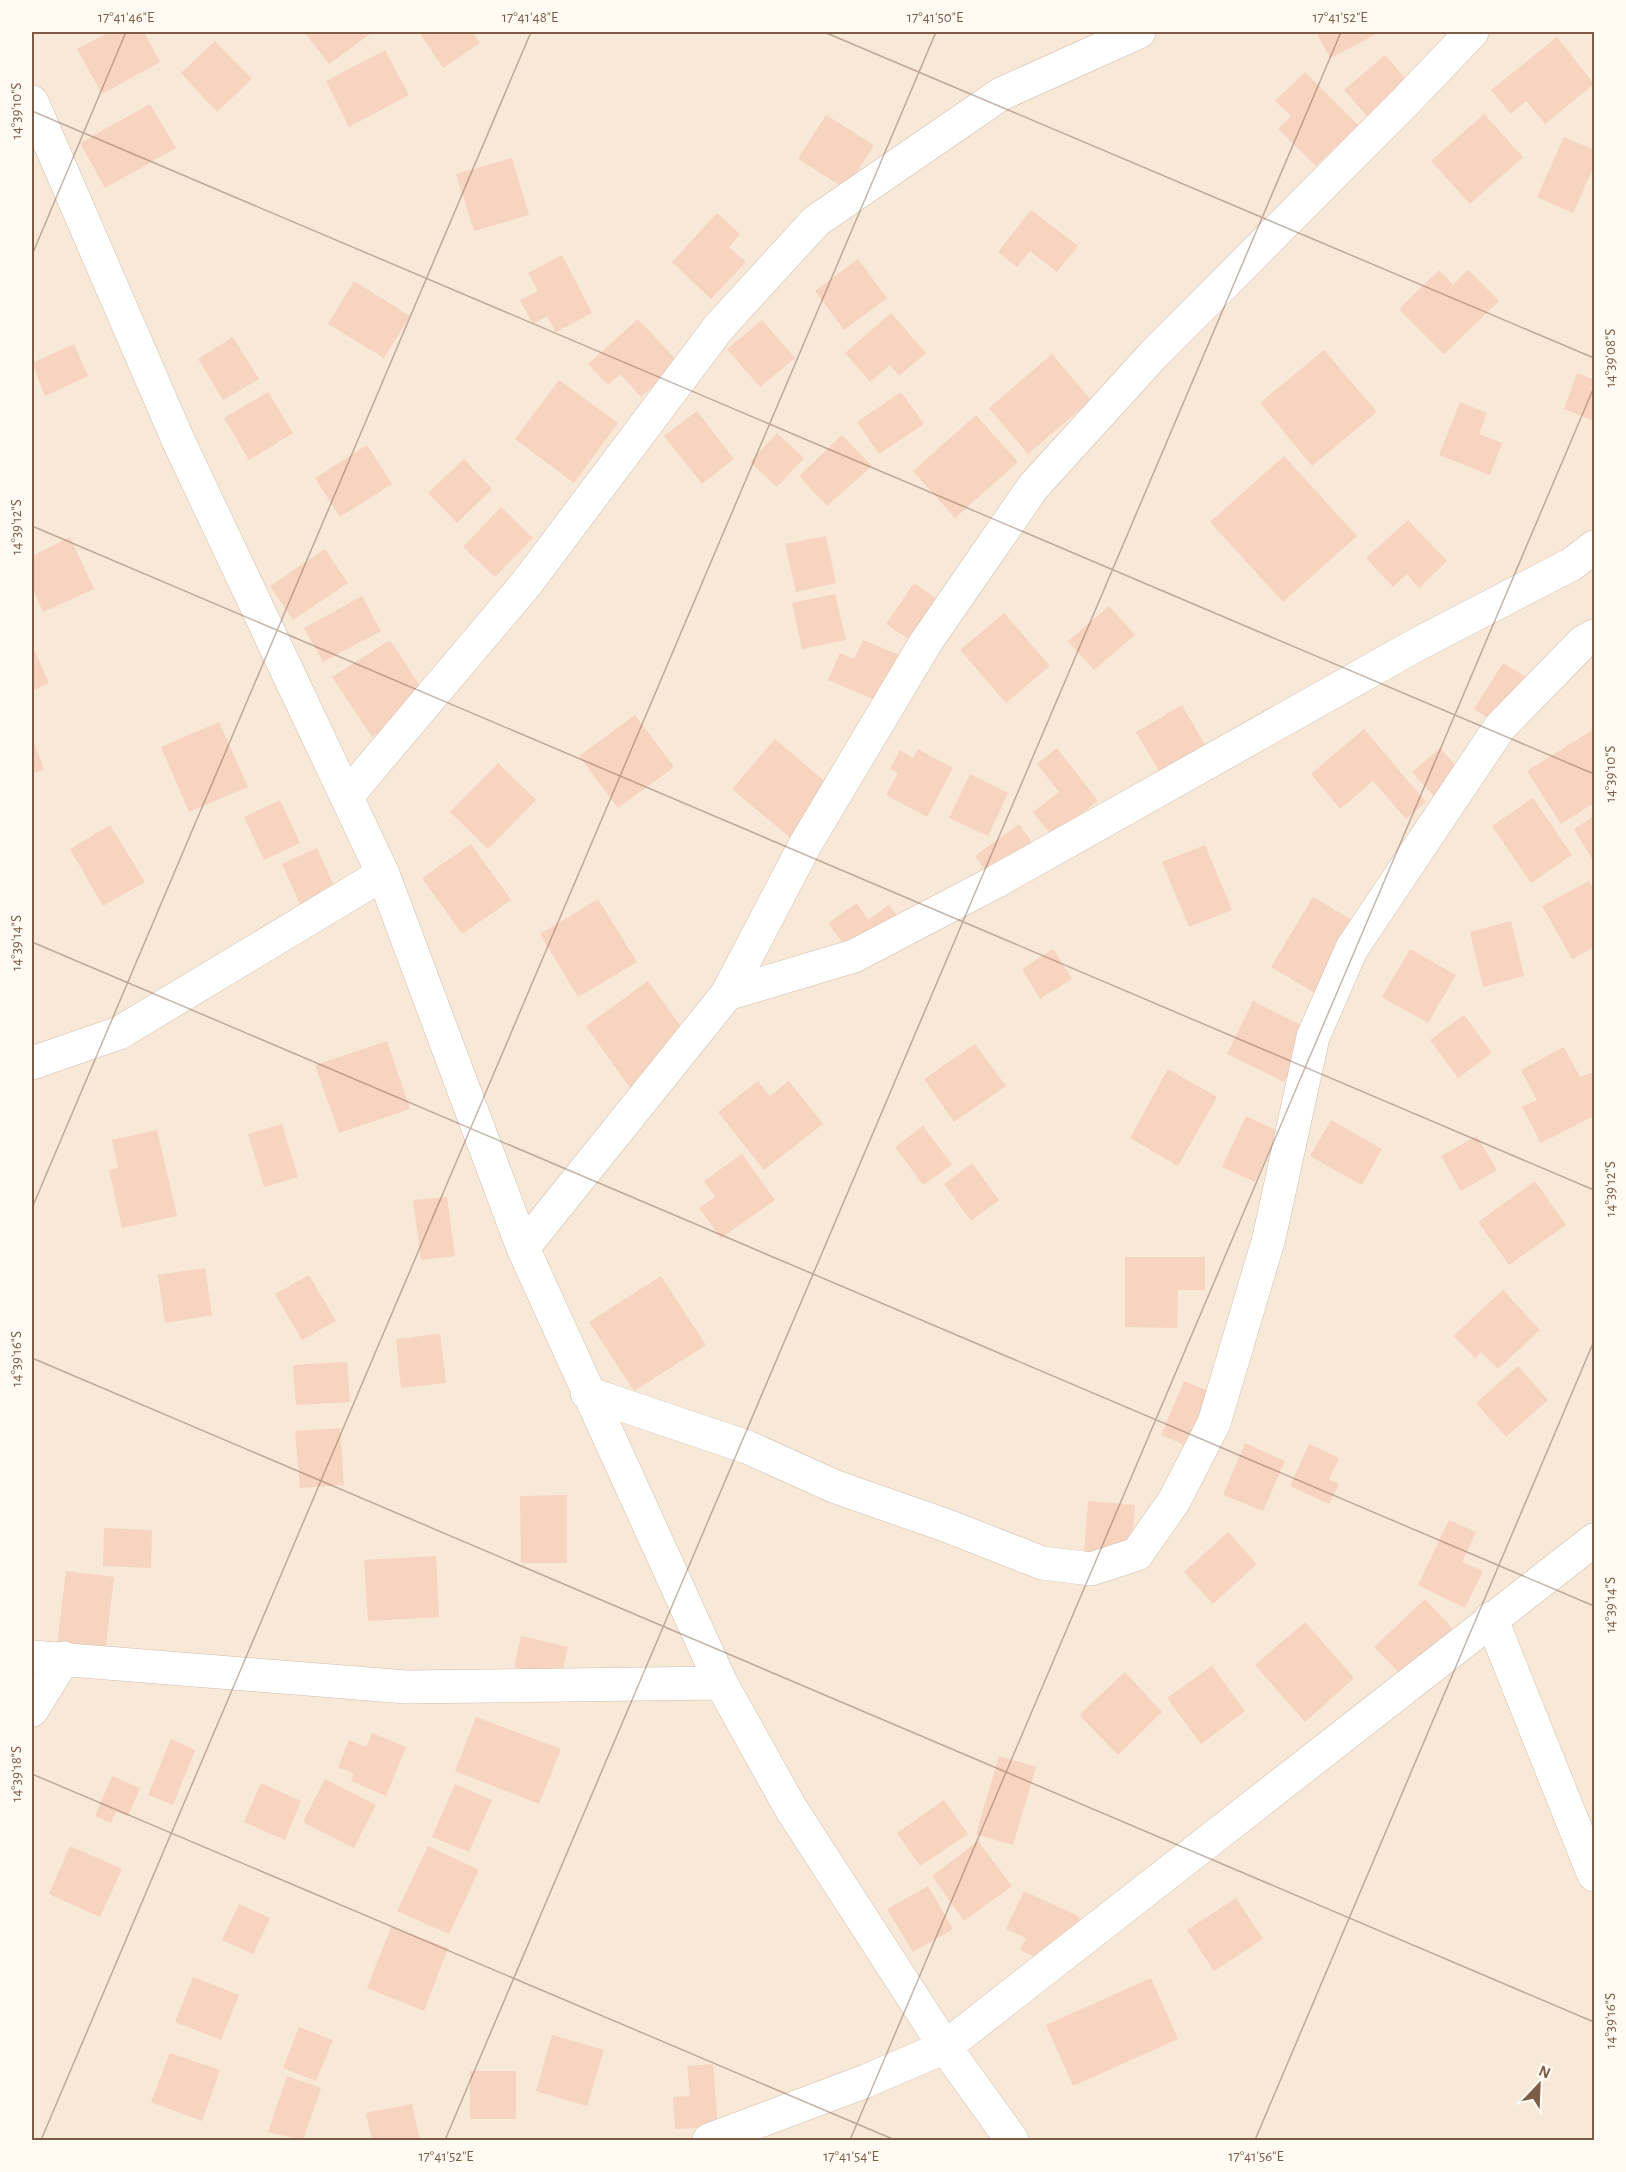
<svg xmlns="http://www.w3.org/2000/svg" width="1626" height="2172" viewBox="0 0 1626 2172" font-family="'Alegreya Sans',sans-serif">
  <rect width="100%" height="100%" fill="#fef6ea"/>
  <!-- residential -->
  <path fill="#f7e8d7" d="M 32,32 L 1594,32 L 1594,2140 L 32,2140 Z"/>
  <!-- building -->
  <path fill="#f7d4bf" d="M 110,32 L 144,32 L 160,62 L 102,94 L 77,49 Z
    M 304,32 L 373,32 L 329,64 Z
    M 419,32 L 473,32 L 480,43 L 443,68 Z
    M 1316,32 L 1373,32 L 1375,35 L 1330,58 Z
    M 1557,37 L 1594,84 L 1545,124 L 1526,101 L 1511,114 L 1491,90 Z
    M 215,41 L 252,79 L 217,112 L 181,73 Z
    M 385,50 L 409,95 L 349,127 L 326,81 Z
    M 1385,55 L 1415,89 L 1374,124 L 1344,90 Z
    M 1305,72 L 1358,125 L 1316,166 L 1278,129 L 1291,116 L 1275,101 Z
    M 150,104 L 176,148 L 105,188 L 80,143 Z
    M 1484,114 L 1523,157 L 1470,204 L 1431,161 Z
    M 826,115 L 874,145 L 846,189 L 798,159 Z
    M 1564,137 L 1594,150 L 1594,166 L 1573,213 L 1537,197 Z
    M 512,158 L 529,215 L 474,231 L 456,174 Z
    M 1031,210 L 1078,246 L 1057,272 L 1030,251 L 1017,267 L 998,252 Z
    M 717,213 L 740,234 L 729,247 L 746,262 L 711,299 L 672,262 Z
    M 562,255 L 592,313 L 556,332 L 547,316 L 533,324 L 520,300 L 538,291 L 528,273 Z
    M 858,259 L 887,298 L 844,330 L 815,291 Z
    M 1439,270 L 1453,285 L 1468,270 L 1499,301 L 1444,354 L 1399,309 Z
    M 354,281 L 410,316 L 384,358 L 328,324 Z
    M 891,313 L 926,353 L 899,376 L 890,365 L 870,382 L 845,353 Z
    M 638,319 L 679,363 L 641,397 L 620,374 L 608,385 L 588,364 Z
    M 762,320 L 795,358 L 760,387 L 727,349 Z
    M 233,337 L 259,379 L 223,400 L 198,359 Z
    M 74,344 L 88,376 L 45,396 L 32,363 Z
    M 1324,350 L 1377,412 L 1312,466 L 1260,403 Z
    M 1052,354 L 1091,400 L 1028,454 L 989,408 Z
    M 1577,373 L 1594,380 L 1594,421 L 1564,409 Z
    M 559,380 L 618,423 L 574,483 L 515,439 Z
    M 268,392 L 293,433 L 249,460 L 224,418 Z
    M 901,392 L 924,424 L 879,454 L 857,422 Z
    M 1460,402 L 1487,413 L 1479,434 L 1502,443 L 1490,475 L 1439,455 Z
    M 697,411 L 734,459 L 702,484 L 664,436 Z
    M 976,415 L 1018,462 L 955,518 L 913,471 Z
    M 777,433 L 804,458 L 777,487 L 750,462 Z
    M 842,435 L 872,466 L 827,506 L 799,476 Z
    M 367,445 L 392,484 L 340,517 L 315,478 Z
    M 1284,456 L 1357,536 L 1283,602 L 1210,522 Z
    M 464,459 L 492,489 L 457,523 L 428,493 Z
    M 501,507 L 533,538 L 495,577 L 463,547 Z
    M 1408,520 L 1447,561 L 1419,588 L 1407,574 L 1393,587 L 1366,558 Z
    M 826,536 L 836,583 L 796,592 L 785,544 Z
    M 70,537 L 94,589 L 43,612 L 32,587 L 32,556 Z
    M 325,549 L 348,583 L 293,620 L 270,586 Z
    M 914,583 L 944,604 L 916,644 L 886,624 Z
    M 835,594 L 846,640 L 802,649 L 792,603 Z
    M 362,596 L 381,631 L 323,662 L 304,628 Z
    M 1109,606 L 1135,635 L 1094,670 L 1068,641 Z
    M 1004,613 L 1050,666 L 1006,703 L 960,650 Z
    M 390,640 L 429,700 L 372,737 L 332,677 Z
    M 863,640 L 907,658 L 887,705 L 828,680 L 840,653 L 854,659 Z
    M 32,645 L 49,683 L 32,691 Z
    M 1503,663 L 1531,680 L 1502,727 L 1474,709 Z
    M 1182,705 L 1212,757 L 1166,783 L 1136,732 Z
    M 635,715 L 674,767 L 618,808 L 579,756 Z
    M 219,722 L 248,787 L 189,812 L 161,747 Z
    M 1364,729 L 1426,802 L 1406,819 L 1373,781 L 1340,809 L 1311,774 Z
    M 1594,729 L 1594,803 L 1561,824 L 1527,771 Z
    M 32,738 L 44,769 L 32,774 Z
    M 775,739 L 835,790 L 793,840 L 732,789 Z
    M 1057,748 L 1098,801 L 1052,836 L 1033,812 L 1059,792 L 1037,764 Z
    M 1440,748 L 1472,783 L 1444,807 L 1412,772 Z
    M 918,749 L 953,768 L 927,817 L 886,795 L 898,773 L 890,769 L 900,750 L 913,758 Z
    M 498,763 L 536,800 L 488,849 L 450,812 Z
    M 970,774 L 1008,793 L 988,836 L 949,818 Z
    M 1533,798 L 1572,855 L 1531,883 L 1492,826 Z
    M 280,800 L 300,843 L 264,860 L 244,817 Z
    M 1594,816 L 1594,862 L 1574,829 Z
    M 1019,824 L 1038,851 L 994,883 L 975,856 Z
    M 110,825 L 145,882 L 103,906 L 70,849 Z
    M 471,844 L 511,900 L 462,934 L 422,878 Z
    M 1205,845 L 1232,910 L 1189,927 L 1162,862 Z
    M 317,848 L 342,904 L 307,920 L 282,864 Z
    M 1589,881 L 1594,891 L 1594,947 L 1572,959 L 1542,906 Z
    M 1313,897 L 1362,926 L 1320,996 L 1271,967 Z
    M 598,899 L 637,962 L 578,997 L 540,934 Z
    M 857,903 L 868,920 L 889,905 L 909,932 L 859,966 L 828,923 Z
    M 1511,921 L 1524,976 L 1483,987 L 1470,932 Z
    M 1053,949 L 1072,979 L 1040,999 L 1022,969 Z
    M 1410,949 L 1456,975 L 1428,1023 L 1382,997 Z
    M 648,981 L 693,1043 L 630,1088 L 586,1026 Z
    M 1253,1001 L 1311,1030 L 1284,1082 L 1227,1054 Z
    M 1464,1015 L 1492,1053 L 1458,1078 L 1430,1040 Z
    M 387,1041 L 410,1109 L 339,1133 L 315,1065 Z
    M 975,1044 L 1006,1086 L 954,1122 L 924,1079 Z
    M 1564,1047 L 1580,1077 L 1594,1072 L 1594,1116 L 1541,1143 L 1522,1107 L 1537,1100 L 1521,1070 Z
    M 1168,1069 L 1217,1097 L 1178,1166 L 1130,1138 Z
    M 758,1081 L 770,1096 L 789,1081 L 823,1124 L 764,1170 L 718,1112 Z
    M 1246,1116 L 1278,1131 L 1255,1182 L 1222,1167 Z
    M 1331,1120 L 1382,1149 L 1362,1185 L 1310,1156 Z
    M 282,1124 L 298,1177 L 264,1187 L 248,1134 Z
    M 923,1126 L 952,1165 L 923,1185 L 895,1147 Z
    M 157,1130 L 177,1216 L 122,1228 L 109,1170 L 118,1168 L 112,1140 Z
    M 1477,1136 L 1497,1170 L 1461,1191 L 1441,1156 Z
    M 742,1154 L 775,1200 L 721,1238 L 699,1208 L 715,1197 L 704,1181 Z
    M 972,1163 L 999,1200 L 971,1221 L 944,1184 Z
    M 1535,1181 L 1566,1225 L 1509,1265 L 1478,1222 Z
    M 447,1197 L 455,1256 L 421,1260 L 413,1200 Z
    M 1125,1257 L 1205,1257 L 1205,1290 L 1178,1290 L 1177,1328 L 1125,1327 Z
    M 205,1268 L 212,1315 L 165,1323 L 158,1275 Z
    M 309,1275 L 336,1321 L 302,1340 L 275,1294 Z
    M 661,1276 L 706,1345 L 634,1391 L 589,1322 Z
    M 1503,1290 L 1540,1330 L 1498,1369 L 1481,1352 L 1475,1358 L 1453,1336 Z
    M 440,1334 L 446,1383 L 401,1388 L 396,1339 Z
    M 347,1362 L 350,1402 L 296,1405 L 293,1365 Z
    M 1518,1366 L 1548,1400 L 1506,1437 L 1476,1403 Z
    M 1184,1381 L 1228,1399 L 1205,1453 L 1161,1435 Z
    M 340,1428 L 344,1485 L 300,1488 L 295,1431 Z
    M 1245,1443 L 1285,1461 L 1263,1511 L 1223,1495 Z
    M 1309,1444 L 1339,1458 L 1329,1479 L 1339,1484 L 1329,1504 L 1290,1486 Z
    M 567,1495 L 567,1563 L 521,1563 L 520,1496 Z
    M 1088,1501 L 1135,1505 L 1131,1557 L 1084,1553 Z
    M 1449,1520 L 1476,1532 L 1462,1562 L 1483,1571 L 1465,1608 L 1418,1585 Z
    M 104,1528 L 152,1530 L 151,1568 L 103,1566 Z
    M 1228,1532 L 1257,1564 L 1213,1604 L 1184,1572 Z
    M 436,1556 L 439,1617 L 368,1621 L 364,1560 Z
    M 66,1571 L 114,1577 L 103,1670 L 55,1664 Z
    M 1425,1599 L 1456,1632 L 1405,1679 L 1374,1647 Z
    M 1305,1622 L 1354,1678 L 1305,1722 L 1255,1665 Z
    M 521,1636 L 568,1647 L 558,1690 L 538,1673 L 514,1667 Z
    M 1212,1666 L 1245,1711 L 1201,1744 L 1167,1698 Z
    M 1125,1672 L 1162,1712 L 1118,1755 L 1079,1715 Z
    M 476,1717 L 561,1749 L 539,1804 L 455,1771 Z
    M 372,1733 L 406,1747 L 386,1796 L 351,1781 L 354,1774 L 338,1767 L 349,1740 L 366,1747 Z
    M 171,1739 L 195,1750 L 173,1805 L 148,1795 Z
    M 999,1756 L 1036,1767 L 1013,1845 L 976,1834 Z
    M 112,1776 L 140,1788 L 128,1816 L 116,1811 L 111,1823 L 95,1816 Z
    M 325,1779 L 376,1805 L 354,1848 L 303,1822 Z
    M 261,1783 L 301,1801 L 285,1840 L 244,1822 Z
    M 455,1784 L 492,1800 L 469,1852 L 432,1837 Z
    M 944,1800 L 968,1834 L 920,1866 L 897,1833 Z
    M 978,1841 L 1012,1886 L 964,1921 L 932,1876 Z
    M 70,1846 L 122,1869 L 100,1917 L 49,1894 Z
    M 428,1846 L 479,1870 L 449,1934 L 397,1911 Z
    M 928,1886 L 953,1929 L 913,1952 L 887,1909 Z
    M 1024,1891 L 1080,1917 L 1058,1967 L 1020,1950 L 1026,1938 L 1006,1929 Z
    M 1236,1898 L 1263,1939 L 1214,1971 L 1187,1930 Z
    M 239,1904 L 270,1918 L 253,1954 L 222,1940 Z
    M 391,1927 L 448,1948 L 424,2011 L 367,1988 Z
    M 193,1977 L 239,1995 L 221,2040 L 175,2022 Z
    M 1151,1978 L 1178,2039 L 1073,2086 L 1046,2025 Z
    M 299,2027 L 333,2040 L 316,2081 L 283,2068 Z
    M 552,2035 L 604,2050 L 587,2106 L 536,2091 Z
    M 170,2053 L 220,2070 L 202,2121 L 151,2102 Z
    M 713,2064 L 718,2127 L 675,2129 L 673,2097 L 690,2096 L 687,2066 Z
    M 470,2071 L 516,2071 L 516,2119 L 470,2119 Z
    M 287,2076 L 321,2088 L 303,2140 L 268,2132 Z
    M 412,2104 L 420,2140 L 372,2140 L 366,2113 Z"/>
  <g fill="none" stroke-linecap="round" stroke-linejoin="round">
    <!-- minor casing -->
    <g stroke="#d3bdad" stroke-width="34">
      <path id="minor" d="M 32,102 L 178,440 L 383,874 L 523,1248 L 721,1683 L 790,1807 L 945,2047 L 1012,2140
        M 347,796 L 526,584 L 719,327 L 816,221 L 1001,94 L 1139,32
        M 727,994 L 854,956 L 997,881 L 1416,645 L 1572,564 L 1594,547
        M 32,1063 L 119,1033 L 383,874
        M 523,1248 L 727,994 L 805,845 L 926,642 L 1033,487 L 1154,354 L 1404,103 L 1472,32
        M 587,1393 L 747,1447 L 836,1487 L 945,1525 L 1042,1563 L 1091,1569 L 1137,1554 L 1174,1501 L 1214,1423 L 1269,1238 L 1313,1037 L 1352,948 L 1500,727 L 1583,642 L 1594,636
        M 1491,1618 L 1594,1875
        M 32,1657 L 406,1687 L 721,1683
        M 32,1710 L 64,1658
        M 709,2140 L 866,2081 L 945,2047 L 1594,1540"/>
    </g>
    <!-- minor -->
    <use href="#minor" stroke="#fff" stroke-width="33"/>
  </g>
  <!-- ticks -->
  <path fill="none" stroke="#7d5b49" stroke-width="1.5" stroke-opacity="0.45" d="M 824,32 L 1594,358M 32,111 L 1594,774M 32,255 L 126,32M 32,526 L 1594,1190M 32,942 L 1594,1606M 32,1208 L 531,32M 32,1358 L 1594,2022M 32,1774 L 895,2140M 41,2140 L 936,32M 445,2140 L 1341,32M 850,2140 L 1594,387M 1255,2140 L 1594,1341"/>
  <!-- border -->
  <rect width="1626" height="2172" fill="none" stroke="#fffaf2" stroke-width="66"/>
  <!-- north arrow -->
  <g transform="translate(1539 2085) rotate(23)" stroke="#fffaf2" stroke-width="4.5" paint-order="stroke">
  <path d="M0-4.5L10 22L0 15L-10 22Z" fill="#7d5b49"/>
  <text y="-9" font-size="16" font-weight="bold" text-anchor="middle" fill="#7d5b49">N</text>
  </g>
  <rect x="33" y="33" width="1560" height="2106" fill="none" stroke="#7d5b49" stroke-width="2"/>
  <g font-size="15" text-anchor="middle" fill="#7d5b49">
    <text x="126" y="22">17°41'46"E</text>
    <text x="530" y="22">17°41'48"E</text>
    <text x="935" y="22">17°41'50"E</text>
    <text x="1340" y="22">17°41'52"E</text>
    <text transform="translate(16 111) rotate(-90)" y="5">14°39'10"S</text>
    <text transform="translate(1610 358) rotate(-90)" y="5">14°39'08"S</text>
    <text transform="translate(16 527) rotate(-90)" y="5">14°39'12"S</text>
    <text transform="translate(1610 774) rotate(-90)" y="5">14°39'10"S</text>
    <text transform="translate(16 943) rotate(-90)" y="5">14°39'14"S</text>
    <text transform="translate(1610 1189) rotate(-90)" y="5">14°39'12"S</text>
    <text transform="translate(16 1359) rotate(-90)" y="5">14°39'16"S</text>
    <text transform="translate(1610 1605) rotate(-90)" y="5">14°39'14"S</text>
    <text transform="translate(16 1774) rotate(-90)" y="5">14°39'18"S</text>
    <text transform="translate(1610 2021) rotate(-90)" y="5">14°39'16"S</text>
    <text x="446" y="2161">17°41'52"E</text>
    <text x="851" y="2161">17°41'54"E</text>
    <text x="1256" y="2161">17°41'56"E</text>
  </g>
</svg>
